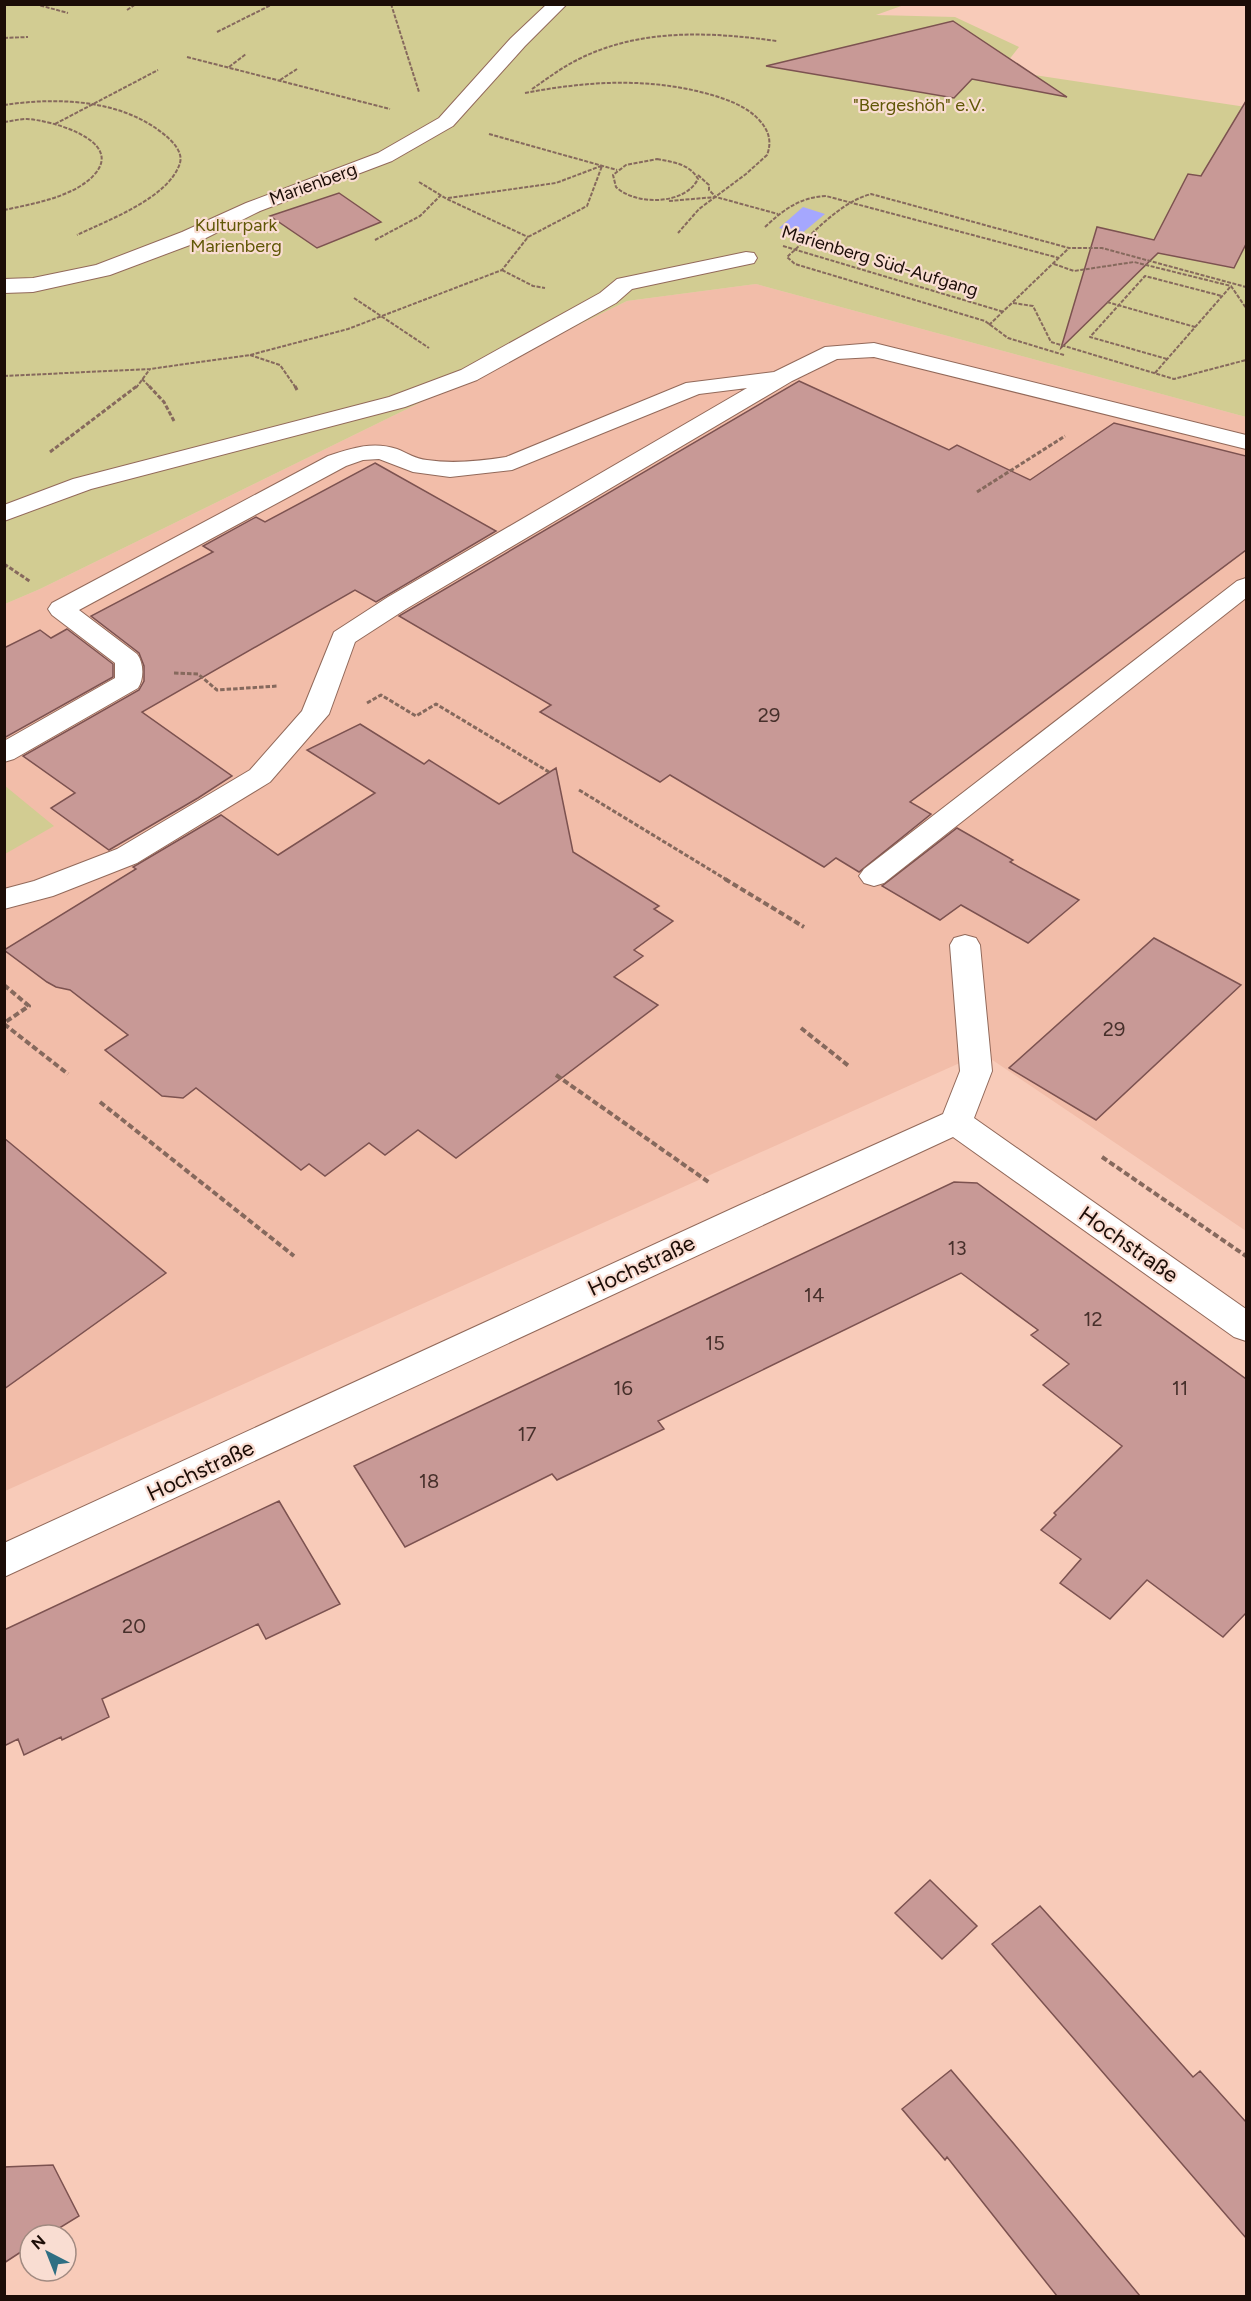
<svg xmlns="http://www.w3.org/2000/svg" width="1251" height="2301" viewBox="0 0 1251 2301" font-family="Figtree,sans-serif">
  <rect width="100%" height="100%" fill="#f8cbb9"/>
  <!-- built -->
  <path fill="#f2bda9" d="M 756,284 L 1246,417 L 1246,1231 L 982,1053 L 5,1491 L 5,604 L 40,589 L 627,301 Z"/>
  <!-- green -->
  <path fill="#d2cc92" d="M 5,5 L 904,5 L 876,15 L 955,17 L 1019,47 L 1001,70 L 1246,107 L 1246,417 L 756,284 L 627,301 L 40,589 L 5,604 Z
    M 4,785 L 54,826 L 5,854 L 4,854 Z"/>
  <!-- water -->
  <path fill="#a5a7fe" d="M 803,207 L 825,214 L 801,234 L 779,228 Z"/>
  <!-- building -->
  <path fill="#c89996" stroke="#7c5250" stroke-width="1.5" d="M 953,21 L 1067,97 L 972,79 L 954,98 L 766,66 Z
    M 1246,101 L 1246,244 L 1234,268 L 1158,253 L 1061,348 L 1097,227 L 1154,240 L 1188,174 L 1201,176 Z
    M 339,193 L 381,222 L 317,248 L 270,216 Z
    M 799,381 L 949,450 L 957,445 L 1030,480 L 1114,423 L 1246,456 L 1246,550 L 910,802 L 931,814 L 859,872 L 836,858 L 824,867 L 670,775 L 660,782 L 540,712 L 551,705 L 399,616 Z
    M 375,463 L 496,531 L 376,602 L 355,590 L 142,712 L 232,776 L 198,798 L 109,850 L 51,808 L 75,793 L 23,756 L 139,690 L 144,681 L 144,666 L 139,653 L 91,616 L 213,552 L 203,546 L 256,517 L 265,522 Z
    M 67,629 L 113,664 L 113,677 L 4,738 L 4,648 L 40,630 L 51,638 Z
    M 360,724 L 424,764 L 429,760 L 499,804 L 556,768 L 573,852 L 659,906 L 654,909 L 673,921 L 634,950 L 643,956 L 614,977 L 658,1005 L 456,1158 L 418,1130 L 385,1155 L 369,1143 L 325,1176 L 309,1164 L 301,1170 L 196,1088 L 183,1098 L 162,1096 L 105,1050 L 128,1035 L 70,990 L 56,987 L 47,982 L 4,950 L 136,869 L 133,867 L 221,815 L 278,855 L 375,793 L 307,750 Z
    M 957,828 L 1013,860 L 1010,862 L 1079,900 L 1028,943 L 961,905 L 940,920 L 882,886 Z
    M 1154,938 L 1241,985 L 1096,1120 L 1009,1068 Z
    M 4,1138 L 166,1273 L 4,1389 Z
    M 954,1182 L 977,1183 L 1246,1379 L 1246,1613 L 1223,1637 L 1147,1580 L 1110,1619 L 1060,1583 L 1081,1559 L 1041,1530 L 1056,1515 L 1054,1513 L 1122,1446 L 1043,1385 L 1069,1364 L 1031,1335 L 1038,1330 L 961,1273 L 658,1421 L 664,1429 L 557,1480 L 552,1474 L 405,1547 L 354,1466 Z
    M 279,1501 L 340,1604 L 266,1639 L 258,1624 L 102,1699 L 109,1717 L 62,1740 L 61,1737 L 24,1755 L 18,1739 L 4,1746 L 4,1630 Z
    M 930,1880 L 977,1926 L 942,1959 L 895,1913 Z
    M 1040,1906 L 1193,2077 L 1200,2071 L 1246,2122 L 1246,2238 L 992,1944 Z
    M 951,2070 L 1014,2144 L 1140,2296 L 1057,2296 L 947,2157 L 945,2160 L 902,2109 Z
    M 53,2165 L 79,2216 L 48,2235 L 30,2235 L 30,2246 L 4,2263 L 4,2167 Z"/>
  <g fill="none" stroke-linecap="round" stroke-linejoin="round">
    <!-- minor casing -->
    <g stroke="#92695a" stroke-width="2">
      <path id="minor" d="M 547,4 L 567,4 L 525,46 L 453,126 L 392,161 L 260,211 L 198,242 L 110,275 L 33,292 L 4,293 L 4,279 L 33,278 L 96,265 L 182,232 L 246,203 L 378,153 L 439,118 L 511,38 Z
        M 746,252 L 754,253 L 757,258 L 754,263 L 632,289 L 616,303 L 477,380 L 405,407 L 91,489 L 4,521 L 4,505 L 73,479 L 389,397 L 461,370 L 600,293 L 617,279 Z
        M 874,343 L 1246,435 L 1246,449 L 874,357 L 837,359 L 792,381 L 406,609 L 355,642 L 329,714 L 270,782 L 137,863 L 53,896 L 4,909 L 4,889 L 34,881 L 117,849 L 250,770 L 302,711 L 334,632 L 388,597 L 747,388 L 699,394 L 512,470 L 450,477 L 413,472 L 379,459 L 363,460 L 346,466 L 79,610 L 137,654 C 144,663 144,679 138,688 L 14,759 L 4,762 L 4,741 L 115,678 L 115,663 L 52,615 L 48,609 L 52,603 L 328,456 C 352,448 373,441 397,449 C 407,453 416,459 427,460 C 453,464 480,461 506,457 L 686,383 L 774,372 L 825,347 Z
        M 1246,578 L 1246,598 L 884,883 L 874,886 L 864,883 L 859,876 L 864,869 L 1237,581 Z
        M 965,935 L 976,938 L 980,945 L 992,1071 L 974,1118 L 1246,1309 L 1246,1341 L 1234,1337 L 953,1137 L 4,1577 L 4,1543 L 740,1205 L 943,1114 L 960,1071 L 950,945 L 954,938 Z"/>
    </g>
    <!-- path-far2 -->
    <path stroke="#86695d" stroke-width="2" stroke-dasharray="4 1.5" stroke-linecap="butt" d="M 35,4 L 68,13
      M 391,4 L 419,92
      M 127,10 L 136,4
      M 217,32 L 273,4
      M 4,38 L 28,37
      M 187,57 L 390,109
      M 229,67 L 246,54
      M 280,80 L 297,69
      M 532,89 C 547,79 562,67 579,59 C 641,28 710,32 777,41
      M 525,93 C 588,81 650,77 712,95 C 729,100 748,107 760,121 C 769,131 772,142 767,155 L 746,174 L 699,209 L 678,233
      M 4,105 C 57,97 123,99 166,136 C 173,142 183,152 180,163 C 169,198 108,220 77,235
      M 4,122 C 12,121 19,119 27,119 C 49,120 126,140 94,175 C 74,197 32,204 4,210
      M 55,124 L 158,70
      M 489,134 L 617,170
      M 657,159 C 673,162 690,164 698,179 C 685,205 636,206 616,187 L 613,175 L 626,165 Z
      M 698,175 L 709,185 L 709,190 L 715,196
      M 419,182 L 447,199 L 528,237
      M 448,198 L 556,183 L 601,166
      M 669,201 L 716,197 L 778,214
      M 765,227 C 783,210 800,197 826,196 L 1059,258
      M 375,240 L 420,216 L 441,195
      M 783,246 L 1004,312
      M 1054,264 L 1074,271 L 1134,262 L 1231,286 L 1246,308
      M 502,270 L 533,286 L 545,288
      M 354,298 L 429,348
      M 1107,302 L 1195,327
      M 1013,303 L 1033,306 L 1051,342 L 1174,379 L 1246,360
      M 989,325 L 1069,248
      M 250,355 L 280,365 L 296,388
      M 1064,355 L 1008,338 L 985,321 L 795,264 L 787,257 C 812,235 838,203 871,194 L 1069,248 L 1102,248 L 1246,287
      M 1167,359 L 1090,337 L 1145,276 L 1222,296
      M 1155,373 L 1231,286
      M 4,376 L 150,369 L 250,355 L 348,329 L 502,270 L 528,237 L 587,206 L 602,166
      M 142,379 L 151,388
      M 136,388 L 150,369"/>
    <!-- path-far1 -->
    <path stroke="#86695d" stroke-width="3" stroke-dasharray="4.5 2" stroke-linecap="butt" d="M 149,386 L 164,402 L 174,421
      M 295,386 L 297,390
      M 50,452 L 137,386
      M 977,492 L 1065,436
      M 4,564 L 31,582
      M 174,673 L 198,674 L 217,690 L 278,686
      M 367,703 L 381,695 L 416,716 L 436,704 L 549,772
      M 579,790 L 727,880"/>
    <!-- path -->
    <path stroke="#86695d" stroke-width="4" stroke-dasharray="6 3" stroke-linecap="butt" d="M 725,879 L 804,927
      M 4,985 L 29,1006 L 4,1023
      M 4,1024 L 68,1074
      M 801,1028 L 850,1067
      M 556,1075 L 710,1183
      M 100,1102 L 294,1256
      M 1102,1157 L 1246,1256"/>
    <!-- minor -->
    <use href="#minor" fill="#fff" fill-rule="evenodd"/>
  </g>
  <g text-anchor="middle" stroke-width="4.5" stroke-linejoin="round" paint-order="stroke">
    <!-- far-park labels -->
    <g font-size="18" fill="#605706" stroke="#f9ddd2">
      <text x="919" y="111">"Bergeshöh" e.V.</text>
      <text x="236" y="231">Kulturpark<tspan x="236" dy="21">Marienberg</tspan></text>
    </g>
    <!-- far-street labels -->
    <g font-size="18" fill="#1c0d07" stroke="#f9ddd2">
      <text transform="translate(313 184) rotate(-20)" y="6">Marienberg</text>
      <text transform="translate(880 261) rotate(17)" y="6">Marienberg Süd-Aufgang</text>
    </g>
    <!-- number labels -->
    <g font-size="20" fill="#47302b">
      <text x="769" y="722">29</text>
      <text x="1114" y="1036">29</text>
      <text x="957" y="1255">13</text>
      <text x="814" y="1302">14</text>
      <text x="1093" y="1326">12</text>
      <text x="715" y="1350">15</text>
      <text x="623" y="1395">16</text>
      <text x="1180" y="1395">11</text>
      <text x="527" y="1441">17</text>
      <text x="429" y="1488">18</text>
      <text x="134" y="1633">20</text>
    </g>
    <!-- street labels -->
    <g font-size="22" fill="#1c0d07" stroke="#f9ddd2">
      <text transform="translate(1129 1244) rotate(35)" y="8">Hochstraße</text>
      <text transform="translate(641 1265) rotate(-25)" y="8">Hochstraße</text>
      <text transform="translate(200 1470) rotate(-25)" y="8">Hochstraße</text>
    </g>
  </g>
  <!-- border -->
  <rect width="1251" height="2301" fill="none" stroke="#1c0d07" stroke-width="12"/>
  <!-- north arrow -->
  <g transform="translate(48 2253) rotate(318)"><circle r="28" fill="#f9ddd2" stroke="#a18a81" stroke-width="1.5"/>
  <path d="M0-4.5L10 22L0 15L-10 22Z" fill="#2f6f83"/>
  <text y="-9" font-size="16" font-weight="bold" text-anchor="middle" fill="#1c0d07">N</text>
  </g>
</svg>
